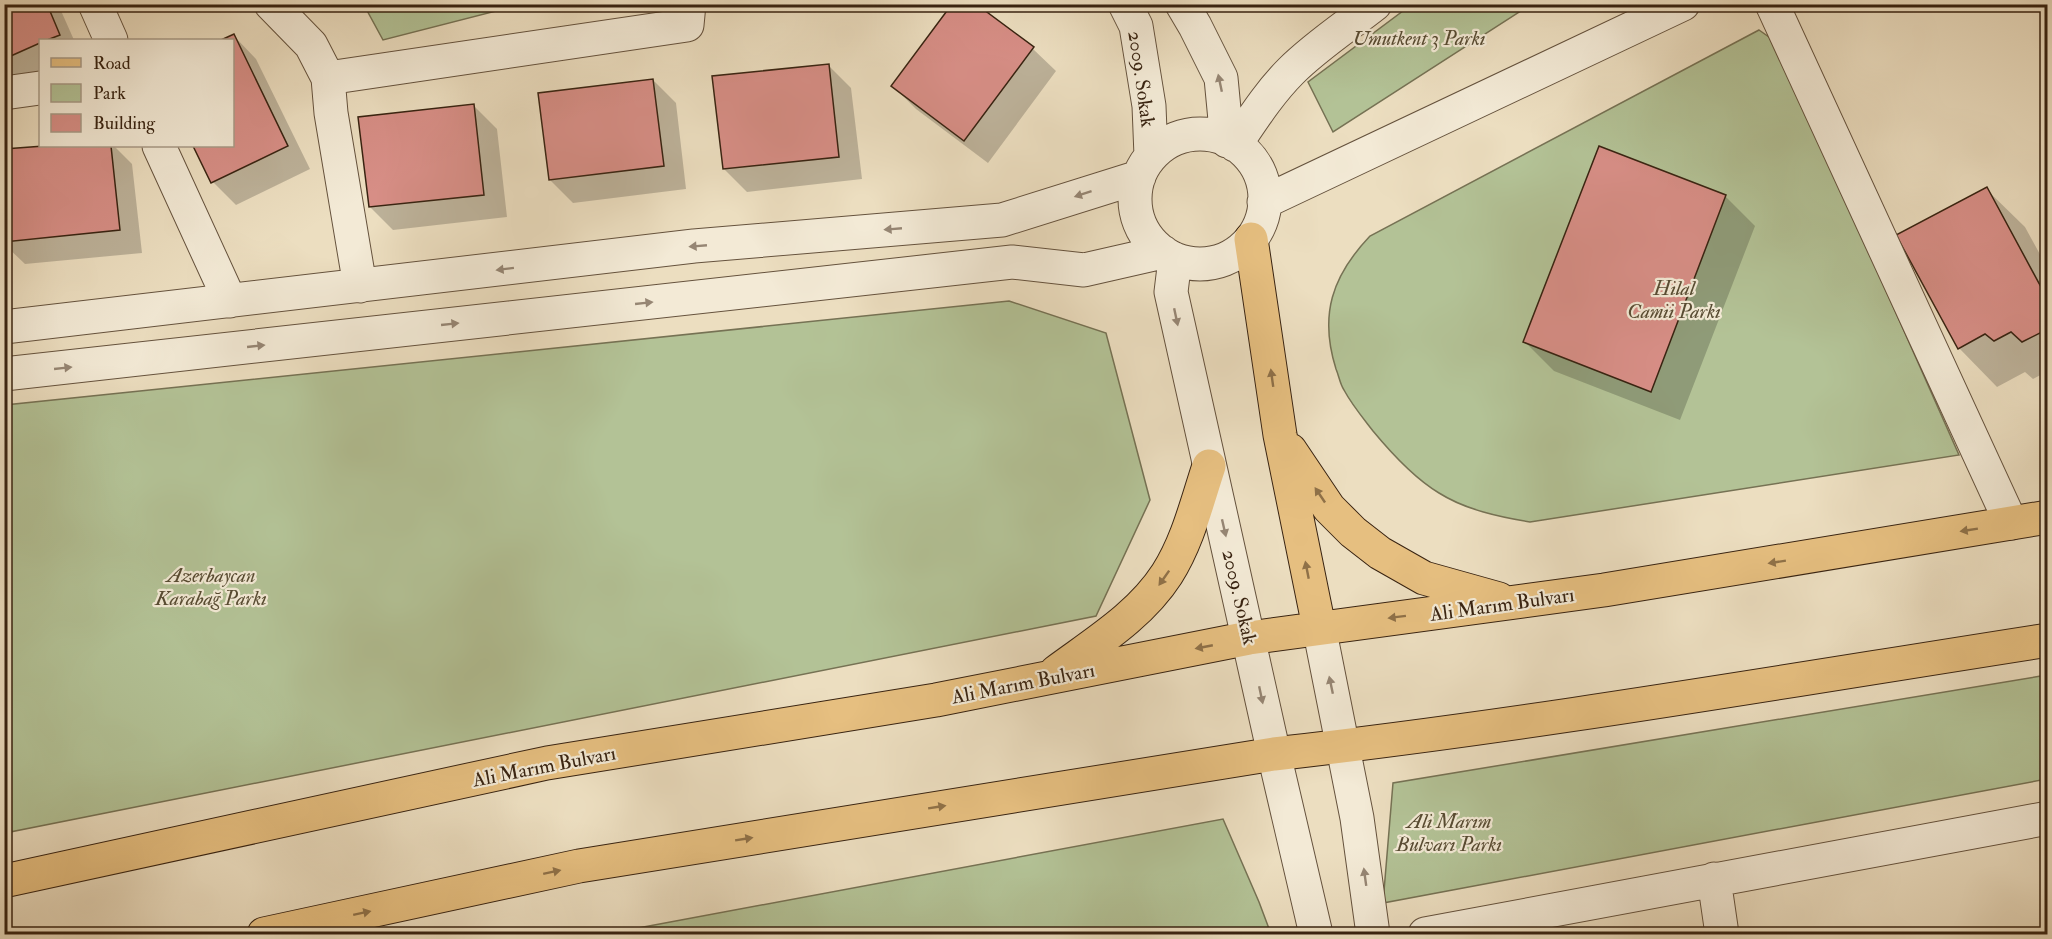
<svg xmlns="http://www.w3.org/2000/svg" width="2052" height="939" viewBox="0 0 2052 939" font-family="'IM FELL Double Pica',serif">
  <rect width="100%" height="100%" fill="#ecdec0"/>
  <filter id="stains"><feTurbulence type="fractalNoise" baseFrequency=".00333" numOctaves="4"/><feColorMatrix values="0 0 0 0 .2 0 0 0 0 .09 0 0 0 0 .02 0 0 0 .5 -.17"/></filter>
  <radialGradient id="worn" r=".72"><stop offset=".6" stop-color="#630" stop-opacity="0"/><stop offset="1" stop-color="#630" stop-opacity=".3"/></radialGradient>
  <!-- green -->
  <path fill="#b3c296" stroke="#767254" stroke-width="1.5" d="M 504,5 L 504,9 L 383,40 L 364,5 Z
    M 1411,5 L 1530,5 L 1333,132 L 1308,82 Z
    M 1759,30 L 1776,42 L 1959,455 L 1530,522 C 1500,517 1466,510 1439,493 C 1414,478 1392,454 1373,431 C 1363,418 1352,405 1344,390 C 1340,384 1339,376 1336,369 C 1319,315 1332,276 1370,236 Z
    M 1009,301 L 1106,333 L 1150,500 L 1096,616 L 5,833 L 5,405 Z
    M 2047,675 L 2047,779 L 1383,903 L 1393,783 Z
    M 1223,819 L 1259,902 L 1271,934 L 606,934 Z"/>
  <!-- shadow -->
  <path fill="#0003" d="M 4,4 L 58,4 L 74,40 L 40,40 L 40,76 L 4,87 Z
    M 234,36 L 256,59 L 310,169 L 236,205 L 213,182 L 195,146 L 232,146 L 232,40 L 225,40 Z
    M 1033,49 L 1056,71 L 988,163 L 916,109 L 893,86 Z
    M 828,65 L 851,88 L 862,179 L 747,192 L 724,169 Z
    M 653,80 L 676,103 L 686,189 L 573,203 L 550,180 Z
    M 474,106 L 497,129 L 507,217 L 393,230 L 370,207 Z
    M 59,146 L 114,146 L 132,164 L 142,253 L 25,264 L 4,244 L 4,151 Z
    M 1986,189 L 2025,227 L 2048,269 L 2048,371 L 2033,379 L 2025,372 L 1997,387 L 1959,348 Z
    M 1725,196 L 1755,226 L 1680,420 L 1554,371 L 1525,342 Z"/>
  <!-- building -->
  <path fill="#d78e86" stroke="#382311" stroke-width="1.5" d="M 4,4 L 47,4 L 60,35 L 47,40 L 40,40 L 40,43 L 4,59 Z
    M 952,4 L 976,4 L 1034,47 L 964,141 L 891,86 Z
    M 234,34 L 288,146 L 211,183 L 193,146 L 232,146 L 232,40 L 221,40 Z
    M 829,64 L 839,157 L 723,169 L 712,76 Z
    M 653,79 L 664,166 L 549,180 L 538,93 Z
    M 474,104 L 484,195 L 369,207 L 358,117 Z
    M 44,146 L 111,146 L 120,230 L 4,242 L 4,149 Z
    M 1599,146 L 1726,195 L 1651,392 L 1523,342 Z
    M 1987,187 L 2048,300 L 2048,329 L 2022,342 L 2011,332 L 1994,341 L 1985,334 L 1958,349 L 1896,235 Z"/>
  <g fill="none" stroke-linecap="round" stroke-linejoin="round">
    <!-- minor casing -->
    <g stroke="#65523d" stroke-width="35">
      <path id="minor" d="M 95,4 L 111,40
        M 271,4 L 311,45 L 328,78 L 331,113 L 360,286
        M 1125,4 L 1136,26 L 1149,106 L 1151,156
        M 1182,4 L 1195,26 L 1221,78 L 1227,141
        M 1772,4 L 2011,523
        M 328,78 L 687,25 L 689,4
        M 4,93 L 40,88
        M1135 199a65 65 0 1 1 130 0a65 65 0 1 1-130 0Z
        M 1235,145 C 1252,120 1269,93 1291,71 C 1316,46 1347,26 1375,4
        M 159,146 L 230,301
        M 1264,202 L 1683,4
        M 1175,259 L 1171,292 L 1274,754 L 1316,934
        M 4,327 L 694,246 L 1002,220 L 1139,177
        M 4,374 L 1012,262 L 1084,270 L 1163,252
        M 1319,627 L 1357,818 L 1373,934
        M 1714,879 L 1722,934
        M 1425,934 L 2048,818"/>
    </g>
    <!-- major casing -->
    <g stroke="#382311" stroke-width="35">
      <path id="major" d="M 1251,239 L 1280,435 L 1319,627
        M 1290,450 L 1329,508 L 1353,532 L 1380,553 L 1424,578 L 1499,599
        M 1056,672 C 1095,643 1140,616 1167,574 C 1188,541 1197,502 1209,466
        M 4,881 L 547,763 L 936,700 L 1249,638 L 1604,590 L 2048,517
        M 264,934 L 579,866 L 1274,754 C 1532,725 1791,680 2048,640"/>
    </g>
    <!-- minor -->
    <use href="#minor" stroke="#f3ead6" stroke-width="33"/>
    <!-- major -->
    <use href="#major" stroke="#e6bf80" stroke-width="33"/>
  </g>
  <!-- one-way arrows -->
  <defs><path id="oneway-solid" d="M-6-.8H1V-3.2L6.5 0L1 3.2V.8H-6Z" transform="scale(1.5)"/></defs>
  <g fill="#968674">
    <use href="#oneway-solid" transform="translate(1220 83) rotate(-102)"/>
    <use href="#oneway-solid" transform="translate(1083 194) rotate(162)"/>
    <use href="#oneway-solid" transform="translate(893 229) rotate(175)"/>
    <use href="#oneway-solid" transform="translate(698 246) rotate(175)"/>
    <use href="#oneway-solid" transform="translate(505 269) rotate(173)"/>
    <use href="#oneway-solid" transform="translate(644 303) rotate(-6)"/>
    <use href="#oneway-solid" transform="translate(1176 317) rotate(78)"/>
    <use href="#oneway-solid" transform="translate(450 324) rotate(-6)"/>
    <use href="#oneway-solid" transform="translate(256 346) rotate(-6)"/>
    <use href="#oneway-solid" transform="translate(63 368) rotate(-6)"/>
    <use href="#oneway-solid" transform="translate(1224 528) rotate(77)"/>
    <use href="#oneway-solid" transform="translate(1331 685) rotate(-102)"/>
    <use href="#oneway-solid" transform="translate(1261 695) rotate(78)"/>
    <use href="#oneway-solid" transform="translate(1365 877) rotate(-98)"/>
  </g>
  <g fill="#8f7148">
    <use href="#oneway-solid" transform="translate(1272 378) rotate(-98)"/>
    <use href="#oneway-solid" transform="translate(1320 495) rotate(-124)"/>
    <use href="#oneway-solid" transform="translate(1969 530) rotate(171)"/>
    <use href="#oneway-solid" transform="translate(1777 562) rotate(171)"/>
    <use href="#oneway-solid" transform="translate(1307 570) rotate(-101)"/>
    <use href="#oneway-solid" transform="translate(1164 578) rotate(125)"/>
    <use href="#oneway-solid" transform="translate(1397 617) rotate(173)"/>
    <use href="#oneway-solid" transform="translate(1204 647) rotate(169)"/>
    <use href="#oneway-solid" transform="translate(937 807) rotate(-9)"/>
    <use href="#oneway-solid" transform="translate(744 839) rotate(-9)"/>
    <use href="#oneway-solid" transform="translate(552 872) rotate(-12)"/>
    <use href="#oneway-solid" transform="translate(362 913) rotate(-12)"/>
  </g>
  <g text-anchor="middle" stroke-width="4.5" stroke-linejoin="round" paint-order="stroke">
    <!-- park labels -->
    <g font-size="20" font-style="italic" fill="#574b32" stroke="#f3ead6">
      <text x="1419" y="45">Umutkent 3 Parkı</text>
      <text x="1674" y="295">Hilal<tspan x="1674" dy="23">Camii Parkı</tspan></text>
      <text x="211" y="582">Azerbaycan<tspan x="211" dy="23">Karabağ Parkı</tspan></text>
      <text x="1449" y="828">Ali Marım<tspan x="1449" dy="23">Bulvarı Parkı</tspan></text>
    </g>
    <!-- street labels -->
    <g font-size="20" fill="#382311" stroke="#f3ead6">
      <text transform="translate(1142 79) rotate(82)" y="7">2009. Sokak</text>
      <text transform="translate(1240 597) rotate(77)" y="7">2009. Sokak</text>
      <text transform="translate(1502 604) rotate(-8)" y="7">Ali Marım Bulvarı</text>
      <text transform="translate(1023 683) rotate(-11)" y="7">Ali Marım Bulvarı</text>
      <text transform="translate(544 766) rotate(-11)" y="7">Ali Marım Bulvarı</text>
    </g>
  </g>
  <!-- margin -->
  <rect width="2052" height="939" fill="none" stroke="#ecdec0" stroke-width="24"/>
  <rect x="6" y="6" width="2040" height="927" fill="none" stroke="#382311" stroke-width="3"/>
  <rect x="12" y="12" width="2028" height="915" fill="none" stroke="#382311" stroke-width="1.5"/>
  <!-- legend -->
  <rect x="39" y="39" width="195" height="108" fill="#f3ead6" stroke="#a89a87" stroke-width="1.5"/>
  <rect x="51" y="58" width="30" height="9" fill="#e6bf80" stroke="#a89a87" stroke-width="1.5"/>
  <text x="93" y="69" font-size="18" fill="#382311">Road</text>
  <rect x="51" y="84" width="30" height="18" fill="#b3c296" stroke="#a89a87" stroke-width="1.5"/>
  <text x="93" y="99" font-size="18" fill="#382311">Park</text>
  <rect x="51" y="114" width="30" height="18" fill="#d78e86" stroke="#a89a87" stroke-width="1.5"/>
  <text x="93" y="129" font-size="18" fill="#382311">Building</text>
  <rect width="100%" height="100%" filter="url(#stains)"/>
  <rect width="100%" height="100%" fill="url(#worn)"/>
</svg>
